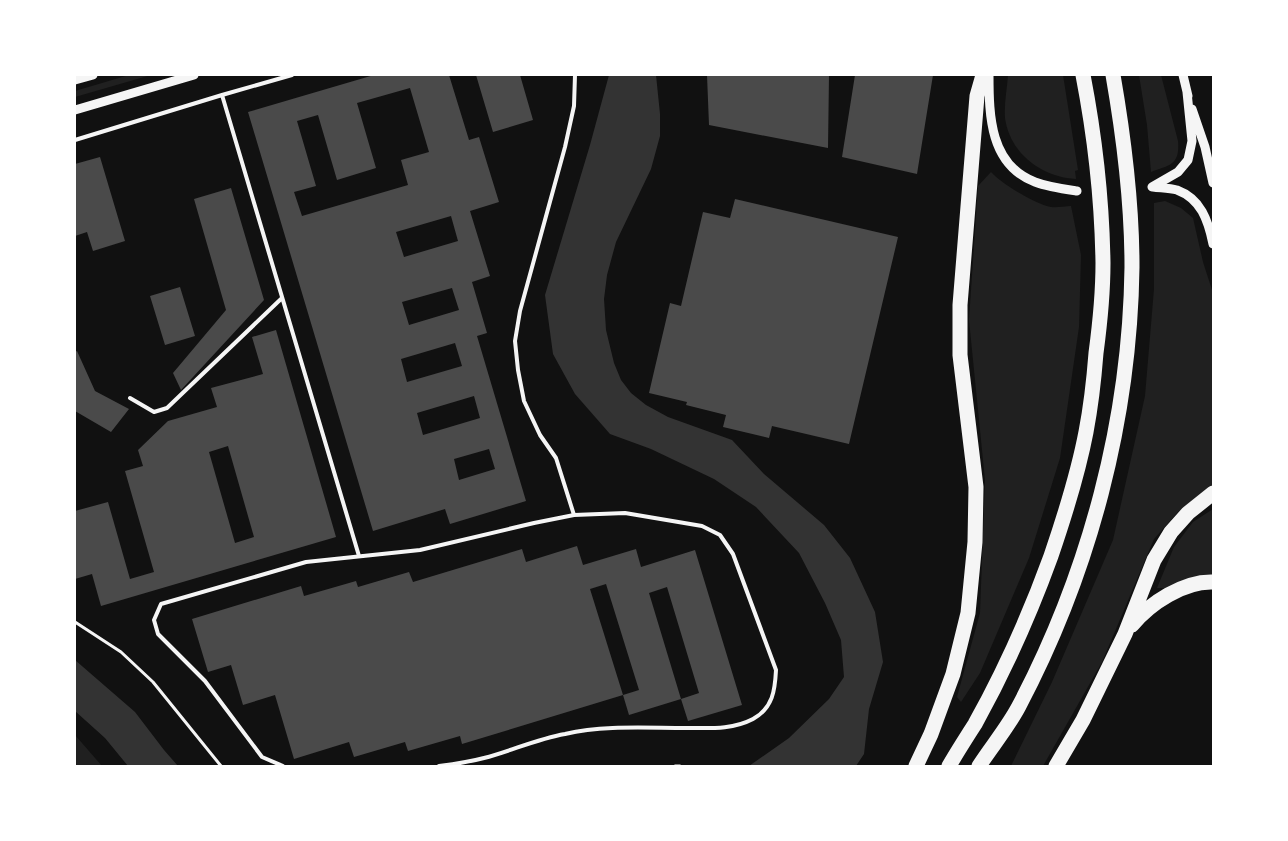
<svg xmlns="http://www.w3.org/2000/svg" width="1288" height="841" viewBox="0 0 1288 841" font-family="Georgia,serif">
  <rect width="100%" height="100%" fill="#111"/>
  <!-- green -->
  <path fill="#202020" d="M 129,75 L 151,75 L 75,97 L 75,91 Z
    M 1008,75 L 1063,75 L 1078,170 L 1075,171 L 1076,179 C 1042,177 1010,154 1005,118 C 1004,104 1007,89 1008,75 Z
    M 1139,75 L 1161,75 L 1178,141 C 1180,165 1170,165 1151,172 L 1147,125 Z
    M 991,172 C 1002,184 1035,204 1051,207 C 1057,208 1065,206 1071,206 L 1081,255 L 1079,327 L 1060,458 L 1029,558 L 980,673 L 961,702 L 957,697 L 980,613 L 985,480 L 969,320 L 978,186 Z
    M 1165,201 L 1181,208 L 1193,218 L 1203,262 L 1213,293 L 1213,485 L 1178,512 L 1154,539 L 1102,662 L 1043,766 L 1011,766 L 1052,682 L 1113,540 L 1145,396 L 1154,289 L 1154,203 Z
    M 1213,509 L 1213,575 L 1168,588 L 1157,588 L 1174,547 L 1193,522 Z
    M 75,735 L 102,766 L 75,766 Z"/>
  <!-- water -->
  <path fill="#333" d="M 609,75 L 656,75 L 660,114 L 660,136 L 651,169 L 616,242 L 607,275 L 604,299 L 606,330 L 614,363 L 621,380 L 631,393 L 646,405 L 668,417 L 732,440 L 764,474 L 824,525 L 850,558 L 875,612 L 883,662 L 869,709 L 864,754 L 856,766 L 749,766 L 789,738 L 829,699 L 844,677 L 841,640 L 825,603 L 799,553 L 756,507 L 714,479 L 651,449 L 610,434 L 575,394 L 553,354 L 545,295 L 590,145 Z
    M 75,660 L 135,712 L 164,750 L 178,766 L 128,766 L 105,738 L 75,711 Z"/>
  <!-- building -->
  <path fill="#4a4a4a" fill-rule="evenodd" d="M 374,75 L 449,75 L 469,140 L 479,137 L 499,202 L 470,211 L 490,276 L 472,282 L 487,333 L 477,336 L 526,501 L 450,524 L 445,509 L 373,531 L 248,112 ZM 410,88 L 429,152 L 401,160 L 408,185 L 302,216 L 294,192 L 316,186 L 297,121 L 318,115 L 337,180 L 376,168 L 357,103 ZM 451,216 L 458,241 L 404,257 L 396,232 ZM 452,288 L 459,310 L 409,325 L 402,302 ZM 455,343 L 462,366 L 407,382 L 401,359 ZM 474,396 L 480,418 L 423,435 L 417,413 ZM 489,449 L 495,469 L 459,480 L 454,459 Z
    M 476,75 L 520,75 L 533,120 L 493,132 Z
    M 707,75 L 829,75 L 828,148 L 709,125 Z
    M 855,75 L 933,75 L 917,174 L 842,157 Z
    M 100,157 L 125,241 L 93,251 L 87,232 L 75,236 L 75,164 Z
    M 231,188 L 264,300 L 181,390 L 173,373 L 226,310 L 194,199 Z
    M 735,199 L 898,237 L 849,444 L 772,426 L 769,438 L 723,427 L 726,415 L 686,405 L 687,402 L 649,393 L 670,303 L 681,306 L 703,212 L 730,218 Z
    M 180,287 L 195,336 L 165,345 L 150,296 Z
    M 276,330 L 336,537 L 101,606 L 92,574 L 75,579 L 75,511 L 108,502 L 130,579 L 154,572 L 125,471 L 143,466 L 138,450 L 168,421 L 217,407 L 211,388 L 263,374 L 252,337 ZM 228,446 L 254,537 L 235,543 L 209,452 Z
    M 77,351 L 95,391 L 129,409 L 111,432 L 75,411 L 75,352 Z
    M 577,546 L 583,565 L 636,549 L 641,567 L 695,550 L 742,705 L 688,721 L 681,699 L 699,693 L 667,587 L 649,593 L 681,699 L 629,715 L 623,695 L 639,690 L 606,584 L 590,589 L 623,695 L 462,744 L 460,736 L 408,751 L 405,742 L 354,757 L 349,742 L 294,759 L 275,695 L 243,705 L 231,665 L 208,672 L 192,619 L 301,586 L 304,596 L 356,581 L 358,587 L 409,572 L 413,582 L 522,549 L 526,562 Z"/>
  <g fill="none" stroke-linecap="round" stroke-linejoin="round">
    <!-- path -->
    <path stroke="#f5f5f5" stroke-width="3" d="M 75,622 L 121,652 L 153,682 L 221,766
      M 675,766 L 680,766"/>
    <!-- service -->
    <path stroke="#f5f5f5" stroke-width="4" d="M 222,95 L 359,556
      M 75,140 L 222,95 L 292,75
      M 130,398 L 154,412 L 167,408 L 282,298
      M 574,515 L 556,458 L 540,435 L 524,401 L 518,370 L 515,341 L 520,311 L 565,147 L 574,106 L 575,75
      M 283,766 L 262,757 L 205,681 L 158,634 L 154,620 L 161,604 L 306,562 L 420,550 L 534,523 L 574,515 L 625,513 L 702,526 L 720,535 L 733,554 L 776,670 C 775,690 773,708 753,719 C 732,730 709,728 686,728 C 645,728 604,725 565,734 C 537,739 511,751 484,758 C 469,762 455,764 439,766"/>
    <!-- tertiary -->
    <path stroke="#f5f5f5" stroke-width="9" d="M 989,75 C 989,116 990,165 1035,182 C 1048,187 1063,189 1077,191
      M 1183,75 L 1188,96
      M 75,80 L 93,75
      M 1192,109 L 1205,147 L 1213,183
      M 75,110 L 194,75
      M 1152,187 L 1178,172 L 1188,160 L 1192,141 L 1187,92
      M 1153,187 C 1160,188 1169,188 1177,190 C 1201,199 1208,220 1213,244"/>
    <!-- motorway -->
    <path stroke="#f5f5f5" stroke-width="15" d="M 1132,625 C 1150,603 1184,581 1213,582
      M 916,766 L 931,734 L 953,674 L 968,613 L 975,542 L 976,487 L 960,355 L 960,305 L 977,96 L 983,75
      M 949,766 C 957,752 966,738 975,724 C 1005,670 1030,614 1051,556 C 1065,515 1078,474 1086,432 C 1091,406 1094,379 1096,353 C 1100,323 1103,293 1103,263 C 1102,199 1095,137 1083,75
      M 979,766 C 992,746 1008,727 1019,706 C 1090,571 1130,419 1132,267 C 1132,202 1124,138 1113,75
      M 1056,766 L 1083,720 L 1125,634 L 1154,560 L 1171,532 L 1188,513 L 1213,493"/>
  </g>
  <!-- border -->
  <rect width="1288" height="841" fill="none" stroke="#ffffff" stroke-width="152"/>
</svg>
